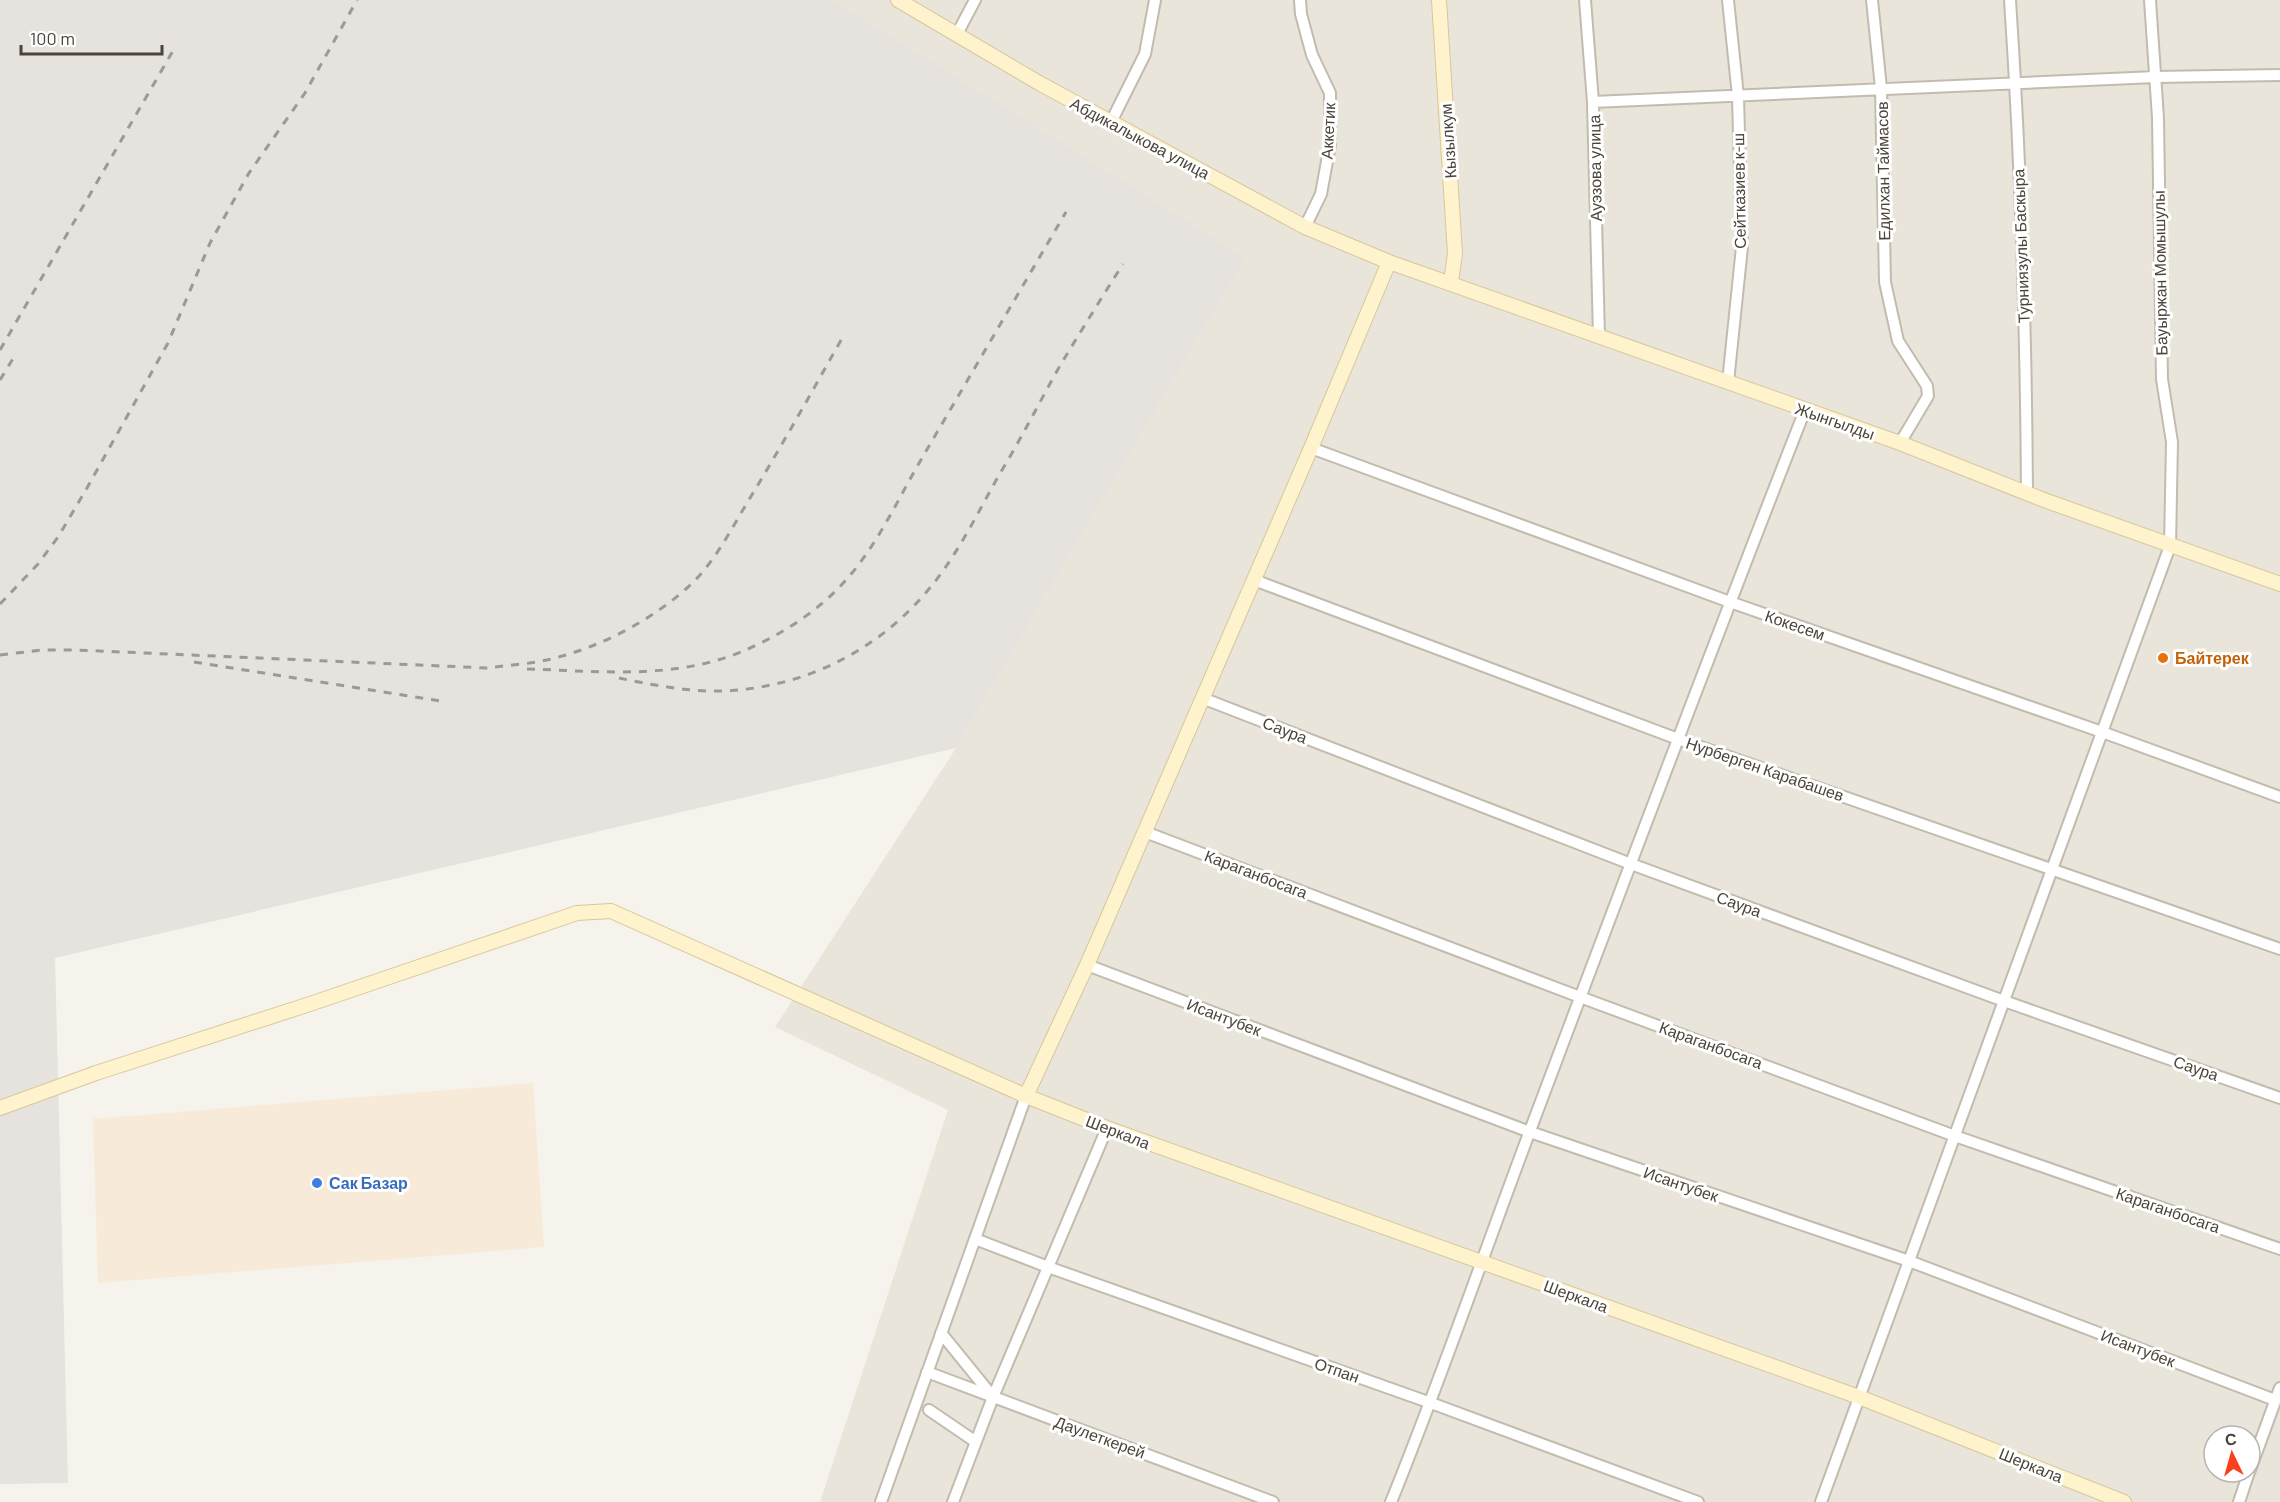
<svg xmlns="http://www.w3.org/2000/svg" width="2280" height="1502" viewBox="0 0 2280 1502" font-family="Barlow,sans-serif">
  <rect width="100%" height="100%" fill="#f6f3ec"/>
  <!-- residential -->
  <path fill="#eae5da" fill-rule="evenodd" d="M 834,0 L 2280,0 L 2280,1502 L 820,1502 L 948,1110 L 775,1027 L 956,748 L 1244,259 ZM 2214,1436 L 2250,1436 L 2250,1472 L 2214,1472 Z"/>
  <!-- commercial -->
  <path fill="#f7ead8" d="M 533,1083 L 544,1247 L 98,1283 L 93,1119 Z"/>
  <!-- industrial -->
  <path fill="#e6e2dd" d="M 0,0 L 834,0 L 1245,258 L 956,748 L 55,958 L 68,1483 L 0,1484 Z"/>
  <g fill="none" stroke-linecap="round" stroke-linejoin="round">
    <!-- street casing -->
    <g stroke="#c2bbae" stroke-width="14">
      <path id="street" d="M 1300,0 L 1301,14 L 1312,55 L 1330,93 L 1330,145 L 1321,194 L 1305,227
        M 1585,0 L 1593,102 L 1599,337
        M 1728,0 L 1738,96 L 1742,247 L 1728,382
        M 1872,0 L 1881,88 L 1885,282 L 1898,341 L 1927,386 L 1928,396 L 1900,443
        M 2010,0 C 2021,164 2026,328 2027,493
        M 957,34 L 975,0
        M 1593,102 L 2155,77 L 2280,75
        M 1111,122 L 1145,54 L 1155,0
        M 1311,448 L 1730,602 L 2102,732 L 2280,797
        M 1254,580 L 1678,739 L 2280,949
        M 1202,698 L 1631,864 L 2004,1001 L 2280,1098
        M 1145,832 L 1580,997 L 1955,1136 L 2280,1249
        M 1087,965 L 1530,1132 L 1909,1261 L 2275,1400
        M 975,1239 L 1048,1267 L 1431,1403 L 1698,1502
        M 941,1333 L 993,1397
        M 927,1372 L 1273,1502
        M 929,1410 L 976,1442
        M 2250,1470 L 2280,1388
        M 881,1502 L 1026,1096
        M 953,1502 L 993,1397 L 1107,1128
        M 1391,1502 C 1441,1379 1484,1253 1531,1128 C 1621,889 1711,649 1805,410
        M 1821,1502 L 2170,546 L 2172,442 L 2162,379 L 2158,118 L 2150,0
        M 2239,1502 L 2249,1472"/>
    </g>
    <!-- secondary casing -->
    <g stroke="#d6c79b" stroke-width="16">
      <path id="secondary" d="M 898,0 L 1039,83 L 1305,227 L 1389,262 L 1900,443 L 2044,500 L 2280,584
        M 1439,0 L 1455,254 L 1451,282
        M 1026,1096 L 1087,965 L 1311,448 L 1389,262
        M 0,1108 L 96,1073 L 310,1004 L 577,913 L 611,911 L 1026,1096 L 1107,1128 L 1859,1397 L 2124,1502"/>
    </g>
    <!-- street -->
    <use href="#street" stroke="#fff" stroke-width="10"/>
    <!-- secondary -->
    <use href="#secondary" stroke="#fff3cd" stroke-width="14"/>
    <!-- rail -->
    <path stroke="#9a9a9a" stroke-width="3" stroke-dasharray="8 8" stroke-linecap="butt" d="M 0,350 L 174,49
      M 0,380 L 14,357
      M 0,604 L 38,564 L 58,537 L 87,488 L 168,343 L 210,243 L 249,173 L 305,93 L 357,0
      M 0,655 L 42,650 L 76,650 L 487,668 C 509,665 533,664 555,658 C 602,646 650,621 687,588 C 713,565 729,533 747,503 C 781,447 813,390 845,333
      M 194,662 L 440,701
      M 527,669 C 599,671 672,680 741,652 C 779,636 818,612 845,581 C 877,546 898,499 922,458 C 970,376 1018,294 1066,212
      M 619,678 C 653,685 688,692 723,691 C 799,688 871,655 922,597 C 954,562 976,516 999,475 C 1021,439 1040,401 1061,364 C 1081,331 1102,297 1123,264"/>
  </g>
  <!-- markers -->
  <circle fill="#e8710a" stroke="#fff" stroke-width="2" cx="2163" cy="658" r="6"/>
  <circle fill="#3f7fe0" stroke="#fff" stroke-width="2" cx="317" cy="1183" r="6"/>
  <g text-anchor="middle" stroke-width="6" stroke-linejoin="round" paint-order="stroke">
    <!-- street labels -->
    <g font-size="16" fill="#4b4439" stroke="#fff">
      <text transform="translate(1328 131) rotate(-87)" y="6">Аккетик</text>
      <text transform="translate(1140 138) rotate(28)" y="6">Абдикалыкова улица</text>
      <text transform="translate(1448 141) rotate(-94)" y="6">Кызылкум</text>
      <text transform="translate(1595 168) rotate(-91)" y="6">Ауэзова улица</text>
      <text transform="translate(1883 171) rotate(-91)" y="6">Едилхан Таймасов</text>
      <text transform="translate(1739 191) rotate(-91)" y="6">Сейтказиев к-ш</text>
      <text transform="translate(2021 246) rotate(-92)" y="6">Турниязулы Баскыра</text>
      <text transform="translate(2160 273) rotate(-91)" y="6">Бауыржан Момышулы</text>
      <text transform="translate(1835 421) rotate(19)" y="6">Жынгылды</text>
      <text transform="translate(1795 625) rotate(19)" y="6">Кокесем</text>
      <text transform="translate(1285 730) rotate(21)" y="6">Саура</text>
      <text transform="translate(1765 769) rotate(19)" y="6">Нурберген Карабашев</text>
      <text transform="translate(1256 874) rotate(21)" y="6">Караганбосага</text>
      <text transform="translate(1739 904) rotate(20)" y="6">Саура</text>
      <text transform="translate(1224 1017) rotate(21)" y="6">Исантубек</text>
      <text transform="translate(1711 1045) rotate(20)" y="6">Караганбосага</text>
      <text transform="translate(2196 1068) rotate(19)" y="6">Саура</text>
      <text transform="translate(1118 1132) rotate(21)" y="6">Шеркала</text>
      <text transform="translate(1681 1184) rotate(19)" y="6">Исантубек</text>
      <text transform="translate(2168 1210) rotate(19)" y="6">Караганбосага</text>
      <text transform="translate(1576 1296) rotate(20)" y="6">Шеркала</text>
      <text transform="translate(2138 1348) rotate(21)" y="6">Исантубек</text>
      <text transform="translate(1337 1370) rotate(19)" y="6">Отпан</text>
      <text transform="translate(1100 1437) rotate(20)" y="6">Даулеткерей</text>
      <text transform="translate(2031 1465) rotate(22)" y="6">Шеркала</text>
    </g>
    <!-- food labels -->
    <g font-size="16" font-weight="bold" fill="#c56008" stroke="#fff" text-anchor="start">
      <text x="2175" y="664">Байтерек</text>
    </g>
    <!-- shop labels -->
    <g font-size="16" font-weight="bold" fill="#366cbe" stroke="#fff" text-anchor="start">
      <text x="329" y="1189">Сак Базар</text>
    </g>
  </g>
  <!-- north arrow -->
  <g transform="translate(2232 1454) rotate(355)"><circle r="28" fill="#ffffff" stroke="#b7b4b0" stroke-width="1.5"/>
  <path d="M0-4.5L10 22L0 15L-10 22Z" fill="#fc3f1d"/>
  <text y="-9" font-size="16" font-weight="bold" text-anchor="middle" fill="#4b4439">С</text>
  </g>
  <!-- scale -->
  <path d="M21 45v9h141v-9" fill="none" stroke="#4b4439" stroke-width="3"/>
  <text x="30" y="45" font-size="18" fill="#4b4439" stroke="#ffffff" stroke-width="4.5" paint-order="stroke">100 m</text>
</svg>
